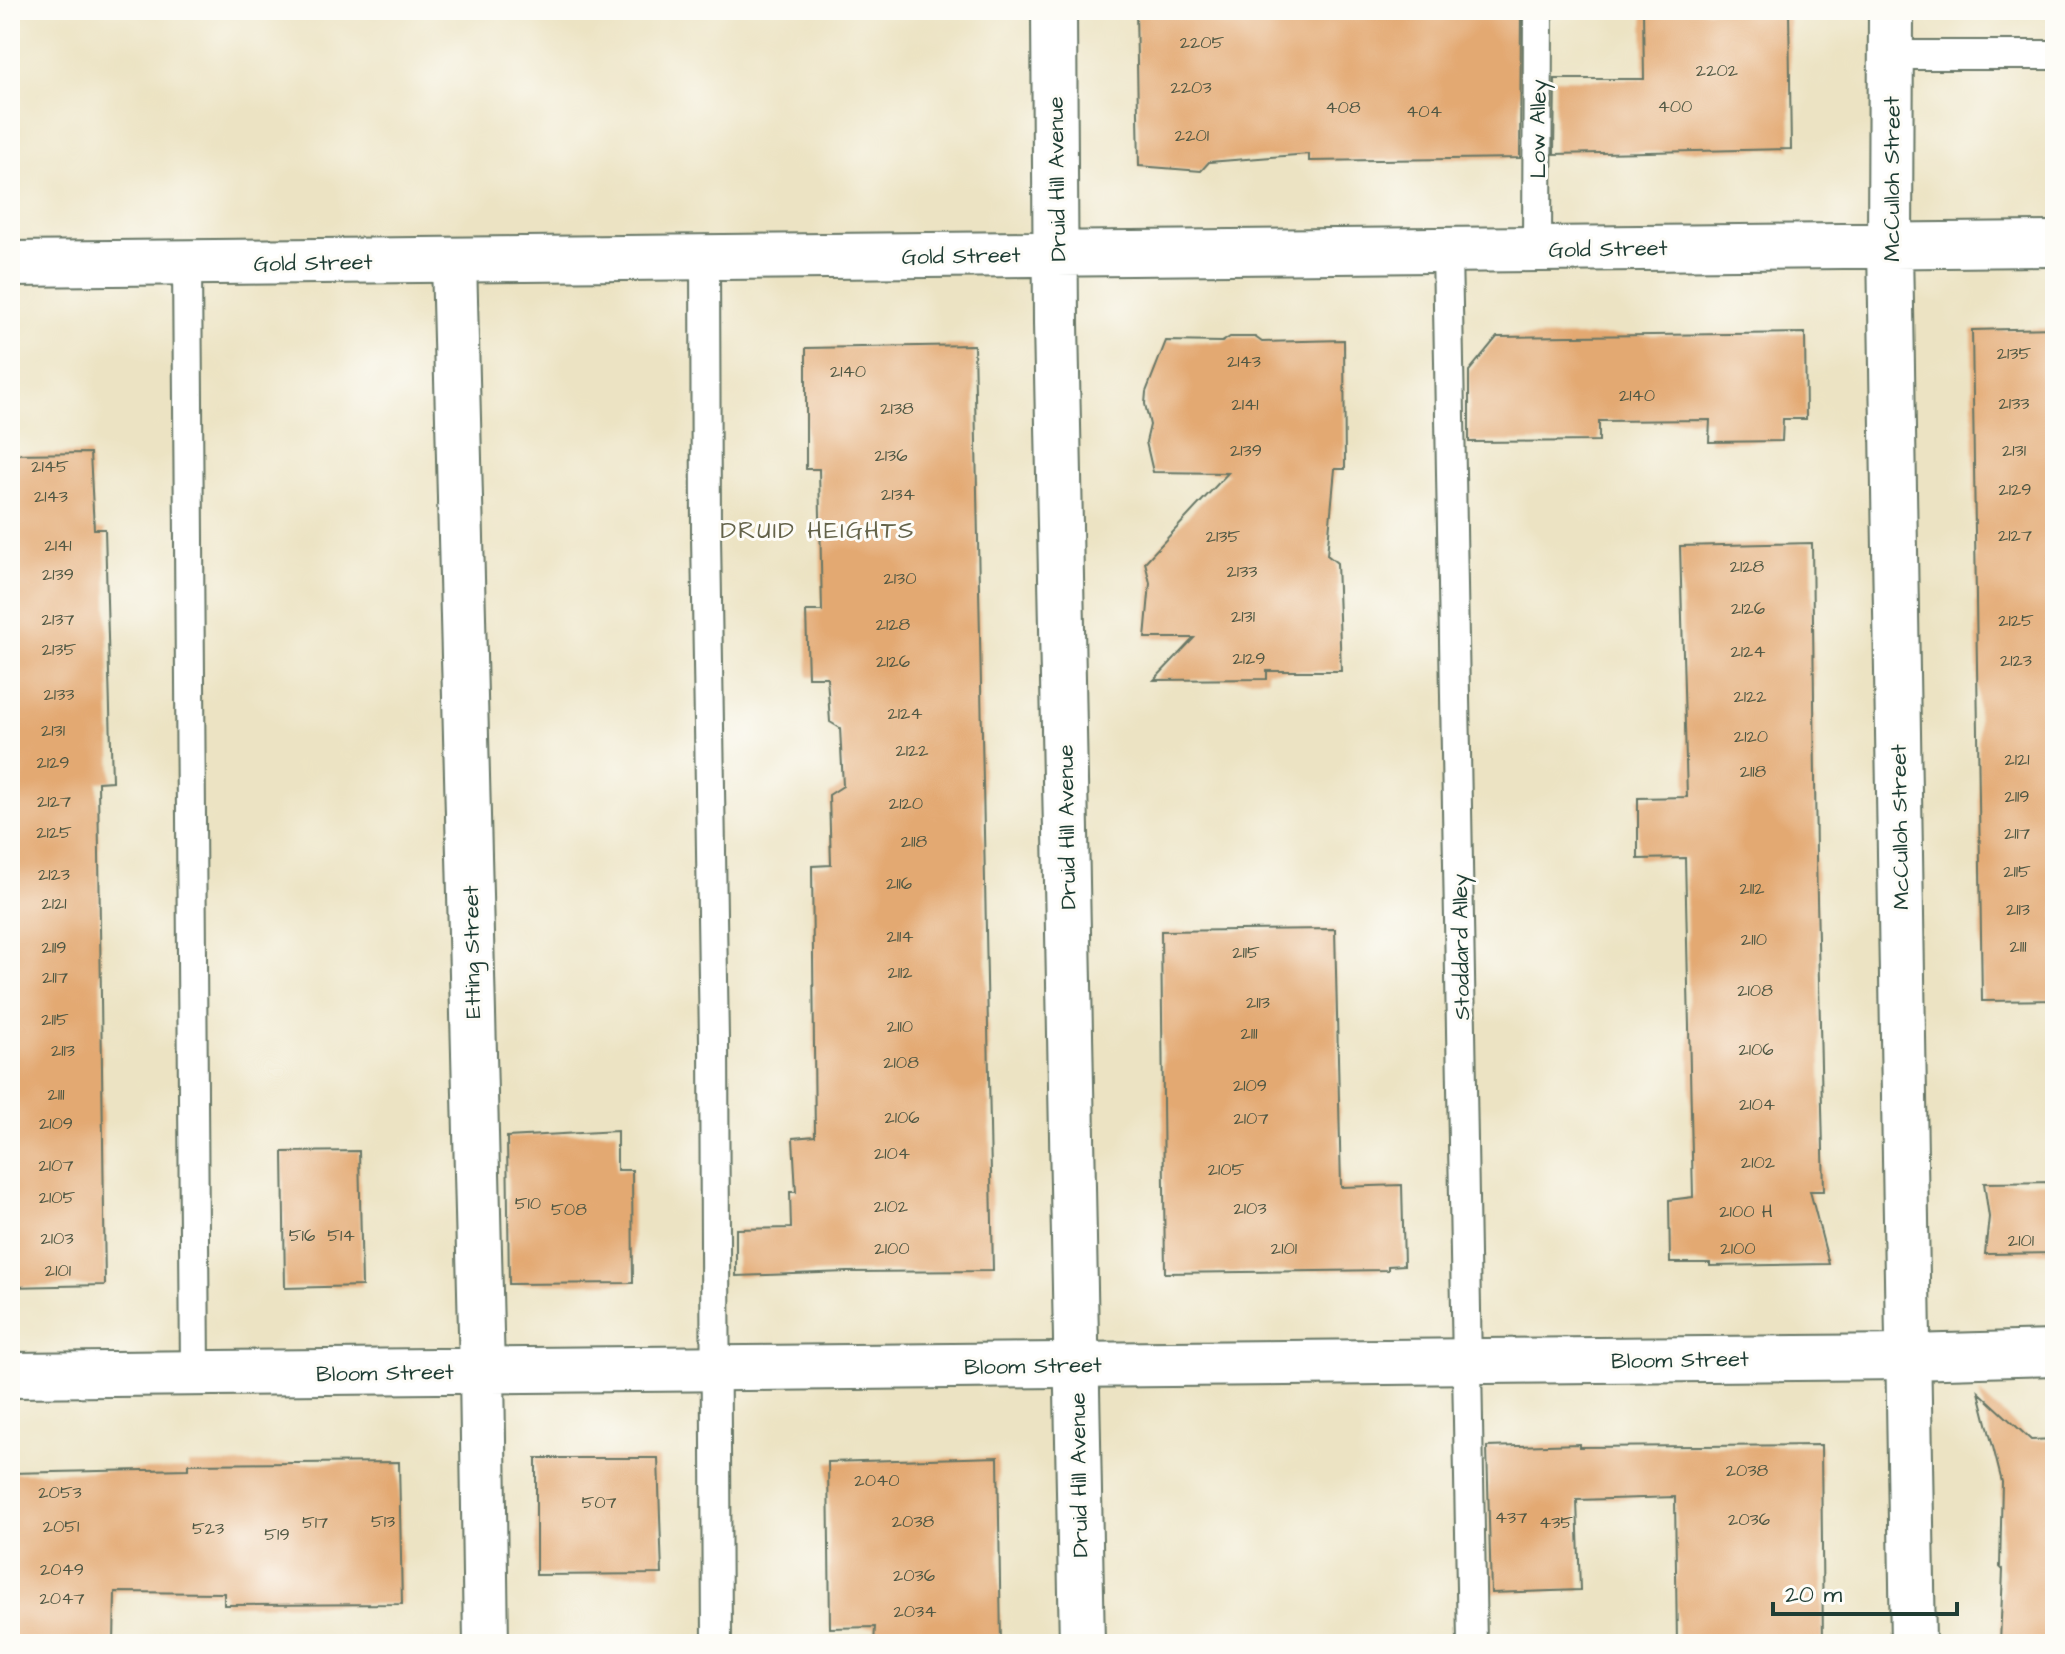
<svg xmlns="http://www.w3.org/2000/svg" width="2065" height="1654" viewBox="0 0 2065 1654" font-family="'Architects Daughter',sans-serif">
  <rect width="100%" height="100%" fill="#fdfcf7"/>
  <filter id="ink" filterUnits="userSpaceOnUse"><feTurbulence type="fractalNoise" baseFrequency=".0125" numOctaves="2"/><feDisplacementMap in="SourceGraphic" scale="16" xChannelSelector="R" yChannelSelector="G"/><feConvolveMatrix kernelMatrix="1 2 1 2 8 2 1 2 1" color-interpolation-filters="sRGB"/></filter>
  <filter id="wash" filterUnits="userSpaceOnUse"><feTurbulence type="fractalNoise" baseFrequency=".006" numOctaves="4" result="noise"/><feDisplacementMap in="SourceGraphic" scale="32" xChannelSelector="R" yChannelSelector="G"/><feGaussianBlur stdDeviation="1.8" result="paint"/><feColorMatrix in="noise" values="0 0 0 0 0 0 0 0 0 0 0 0 0 0 0 0 0 1.4 0 .05"/><feComposite in="paint" operator="in"/></filter>
  <g filter="url(#wash)">
    <rect width="100%" height="100%" fill="#ece3c3"/>
    <g id="blocks">
      <!-- building -->
      <path fill="#e3a972" d="M 1136,10 L 1521,10 L 1520,158 L 1309,161 L 1309,154 L 1209,162 L 1201,171 L 1139,166 Z
        M 1643,10 L 1789,10 L 1791,149 L 1554,154 L 1555,79 L 1644,79 Z
        M 2055,328 L 2055,1000 L 1982,1001 L 1972,330 Z
        M 1805,333 L 1806,419 L 1783,419 L 1782,441 L 1709,442 L 1710,420 L 1599,421 L 1599,441 L 1469,442 L 1469,371 L 1497,337 Z
        M 1230,337 L 1255,337 L 1262,342 L 1344,340 L 1345,469 L 1335,469 L 1327,555 L 1337,563 L 1341,671 L 1267,671 L 1267,679 L 1154,680 L 1194,638 L 1145,638 L 1150,583 L 1145,562 L 1228,473 L 1153,472 L 1146,442 L 1150,425 L 1145,404 L 1146,392 L 1166,341 L 1222,342 Z
        M 974,345 L 993,1271 L 847,1272 L 736,1276 L 736,1229 L 791,1228 L 790,1192 L 796,1192 L 793,1138 L 815,1136 L 812,866 L 831,865 L 829,795 L 843,786 L 840,728 L 830,722 L 827,677 L 808,677 L 806,611 L 822,611 L 819,469 L 806,469 L 806,348 Z
        M 90,453 L 94,529 L 105,529 L 112,781 L 98,782 L 105,1285 L 10,1287 L 10,454 Z
        M 1812,543 L 1816,857 L 1824,1191 L 1810,1191 L 1829,1264 L 1710,1266 L 1710,1263 L 1670,1263 L 1669,1200 L 1693,1197 L 1685,858 L 1638,859 L 1638,798 L 1687,797 L 1680,546 Z
        M 1335,929 L 1341,1187 L 1402,1185 L 1404,1265 L 1388,1266 L 1388,1270 L 1165,1273 L 1161,931 Z
        M 617,1131 L 617,1170 L 632,1170 L 633,1283 L 509,1284 L 507,1137 Z
        M 359,1151 L 362,1286 L 285,1288 L 283,1152 Z
        M 2055,1182 L 2055,1253 L 1985,1254 L 1989,1217 L 1984,1183 Z
        M 1979,1392 L 2031,1440 L 2055,1439 L 2055,1644 L 2000,1644 L 2003,1570 L 2000,1567 L 2002,1482 Z
        M 1579,1444 L 1579,1447 L 1821,1445 L 1823,1644 L 1677,1644 L 1675,1497 L 1577,1500 L 1580,1590 L 1491,1593 L 1487,1447 Z
        M 998,1457 L 1001,1644 L 874,1644 L 875,1627 L 830,1628 L 828,1462 Z
        M 536,1458 L 658,1458 L 662,1574 L 536,1575 Z
        M 399,1462 L 402,1604 L 224,1605 L 224,1593 L 115,1592 L 114,1644 L 10,1644 L 10,1473 L 188,1469 L 188,1464 Z"/>
    </g>
  </g>
  <g filter="url(#ink)">
    <use href="#blocks" fill-opacity="0" stroke="#677766" stroke-width="2"/>
    <g fill="none" stroke-linecap="round" stroke-linejoin="round">
      <!-- lane casing -->
      <g stroke="#677766" stroke-width="32">
        <path id="lane" d="M 1892,55 L 2055,55
          M 1537,249 L 1538,10
          M 1447,250 L 1472,1644
          M 705,258 L 706,536 L 714,1041 L 717,1644
          M 187,263 L 195,1374"/>
      </g>
      <!-- street casing -->
      <g stroke="#677766" stroke-width="48">
        <path id="street" d="M 454,260 L 482,1371 L 486,1644
          M 10,1375 L 1909,1357 L 2055,1353"/>
      </g>
      <!-- secondary casing -->
      <g stroke="#677766" stroke-width="48">
        <path id="secondary" d="M 1054,10 L 1056,323 L 1082,1644
          M 1891,10 L 1890,246 L 1913,1644
          M 10,264 L 2055,244"/>
      </g>
      <!-- lane -->
      <use href="#lane" stroke="#fff" stroke-width="28"/>
      <!-- street -->
      <use href="#street" stroke="#fff" stroke-width="44"/>
      <!-- secondary -->
      <use href="#secondary" stroke="#fff" stroke-width="44"/>
    </g>
  </g>
  <g text-anchor="middle" stroke-width="6" stroke-linejoin="round" paint-order="stroke">
    <!-- number labels -->
    <g font-size="18" fill="#505844">
      <text x="1202" y="48">2205</text>
      <text x="1717" y="76">2202</text>
      <text x="1191" y="93">2203</text>
      <text x="1675" y="112">400</text>
      <text x="1343" y="113">408</text>
      <text x="1424" y="117">404</text>
      <text x="1192" y="141">2201</text>
      <text x="2014" y="359">2135</text>
      <text x="1244" y="367">2143</text>
      <text x="848" y="377">2140</text>
      <text x="1637" y="401">2140</text>
      <text x="2014" y="409">2133</text>
      <text x="1245" y="410">2141</text>
      <text x="897" y="414">2138</text>
      <text x="1246" y="456">2139</text>
      <text x="2014" y="456">2131</text>
      <text x="891" y="461">2136</text>
      <text x="50" y="472">2145</text>
      <text x="2015" y="495">2129</text>
      <text x="898" y="500">2134</text>
      <text x="51" y="502">2143</text>
      <text x="2015" y="541">2127</text>
      <text x="1223" y="542">2135</text>
      <text x="58" y="551">2141</text>
      <text x="1747" y="572">2128</text>
      <text x="1242" y="577">2133</text>
      <text x="58" y="580">2139</text>
      <text x="900" y="584">2130</text>
      <text x="1748" y="614">2126</text>
      <text x="1243" y="622">2131</text>
      <text x="58" y="625">2137</text>
      <text x="2016" y="626">2125</text>
      <text x="893" y="630">2128</text>
      <text x="59" y="655">2135</text>
      <text x="1748" y="657">2124</text>
      <text x="1249" y="664">2129</text>
      <text x="2016" y="666">2123</text>
      <text x="893" y="667">2126</text>
      <text x="59" y="700">2133</text>
      <text x="1750" y="702">2122</text>
      <text x="905" y="719">2124</text>
      <text x="53" y="736">2131</text>
      <text x="1751" y="742">2120</text>
      <text x="912" y="756">2122</text>
      <text x="2017" y="765">2121</text>
      <text x="53" y="768">2129</text>
      <text x="1753" y="777">2118</text>
      <text x="2017" y="802">2119</text>
      <text x="54" y="807">2127</text>
      <text x="906" y="809">2120</text>
      <text x="54" y="838">2125</text>
      <text x="2017" y="839">2117</text>
      <text x="914" y="847">2118</text>
      <text x="2017" y="877">2115</text>
      <text x="54" y="880">2123</text>
      <text x="899" y="889">2116</text>
      <text x="1752" y="894">2112</text>
      <text x="54" y="909">2121</text>
      <text x="2018" y="915">2113</text>
      <text x="900" y="942">2114</text>
      <text x="1754" y="945">2110</text>
      <text x="2018" y="952">2111</text>
      <text x="54" y="953">2119</text>
      <text x="1246" y="958">2115</text>
      <text x="900" y="978">2112</text>
      <text x="55" y="983">2117</text>
      <text x="1755" y="996">2108</text>
      <text x="1258" y="1008">2113</text>
      <text x="55" y="1025">2115</text>
      <text x="900" y="1032">2110</text>
      <text x="1249" y="1039">2111</text>
      <text x="1756" y="1055">2106</text>
      <text x="63" y="1056">2113</text>
      <text x="901" y="1068">2108</text>
      <text x="1250" y="1091">2109</text>
      <text x="56" y="1100">2111</text>
      <text x="1757" y="1110">2104</text>
      <text x="902" y="1123">2106</text>
      <text x="1251" y="1124">2107</text>
      <text x="56" y="1129">2109</text>
      <text x="892" y="1159">2104</text>
      <text x="1758" y="1168">2102</text>
      <text x="56" y="1171">2107</text>
      <text x="1226" y="1175">2105</text>
      <text x="57" y="1203">2105</text>
      <text x="528" y="1209">510</text>
      <text x="891" y="1212">2102</text>
      <text x="1250" y="1214">2103</text>
      <text x="569" y="1215">508</text>
      <text x="1746" y="1217">2100 H</text>
      <text x="302" y="1241">516</text>
      <text x="341" y="1241">514</text>
      <text x="57" y="1244">2103</text>
      <text x="2021" y="1246">2101</text>
      <text x="892" y="1254">2100</text>
      <text x="1284" y="1254">2101</text>
      <text x="1738" y="1254">2100</text>
      <text x="58" y="1276">2101</text>
      <text x="1747" y="1476">2038</text>
      <text x="877" y="1486">2040</text>
      <text x="60" y="1498">2053</text>
      <text x="599" y="1508">507</text>
      <text x="1511" y="1523">437</text>
      <text x="1749" y="1525">2036</text>
      <text x="383" y="1527">513</text>
      <text x="913" y="1527">2038</text>
      <text x="315" y="1528">517</text>
      <text x="1556" y="1528">435</text>
      <text x="61" y="1532">2051</text>
      <text x="208" y="1534">523</text>
      <text x="277" y="1540">519</text>
      <text x="62" y="1575">2049</text>
      <text x="914" y="1581">2036</text>
      <text x="62" y="1604">2047</text>
      <text x="915" y="1617">2034</text>
    </g>
    <!-- street labels -->
    <g font-size="22" fill="#1f3d34" stroke="#fdfcf7">
      <text transform="translate(1537 129) rotate(-90)" y="8">Low Alley</text>
      <text transform="translate(1056 179) rotate(-91)" y="8">Druid Hill Avenue</text>
      <text transform="translate(1891 179) rotate(-90)" y="8">McCulloh Street</text>
      <text transform="translate(1608 248) rotate(-1)" y="8">Gold Street</text>
      <text transform="translate(961 255) rotate(-1)" y="8">Gold Street</text>
      <text transform="translate(313 262) rotate(-1)" y="8">Gold Street</text>
      <text transform="translate(1066 827) rotate(-91)" y="8">Druid Hill Avenue</text>
      <text transform="translate(1899 827) rotate(-91)" y="8">McCulloh Street</text>
      <text transform="translate(1460 947) rotate(-91)" y="8">Stoddard Alley</text>
      <text transform="translate(471 952) rotate(-91)" y="8">Etting Street</text>
      <text transform="translate(1680 1359) rotate(-1)" y="8">Bloom Street</text>
      <text transform="translate(1033 1365) rotate(-1)" y="8">Bloom Street</text>
      <text transform="translate(385 1372) rotate(-1)" y="8">Bloom Street</text>
      <text transform="translate(1078 1475) rotate(-91)" y="8">Druid Hill Avenue</text>
    </g>
    <!-- neighbourhood labels -->
    <g font-size="24" letter-spacing="2" fill="#64634a" stroke="#fdfcf7">
      <text x="818" y="538">DRUID HEIGHTS</text>
    </g>
  </g>
  <!-- margin -->
  <rect width="2065" height="1654" fill="none" stroke="#fdfcf7" stroke-width="40"/>
  <!-- scale -->
  <path d="M1773 1602v12h184v-12" fill="none" stroke="#1f3d34" stroke-width="4"/>
  <text x="1785" y="1602" font-size="24" fill="#1f3d34" stroke="#fdfcf7" stroke-width="6" paint-order="stroke">20 m</text>
</svg>
